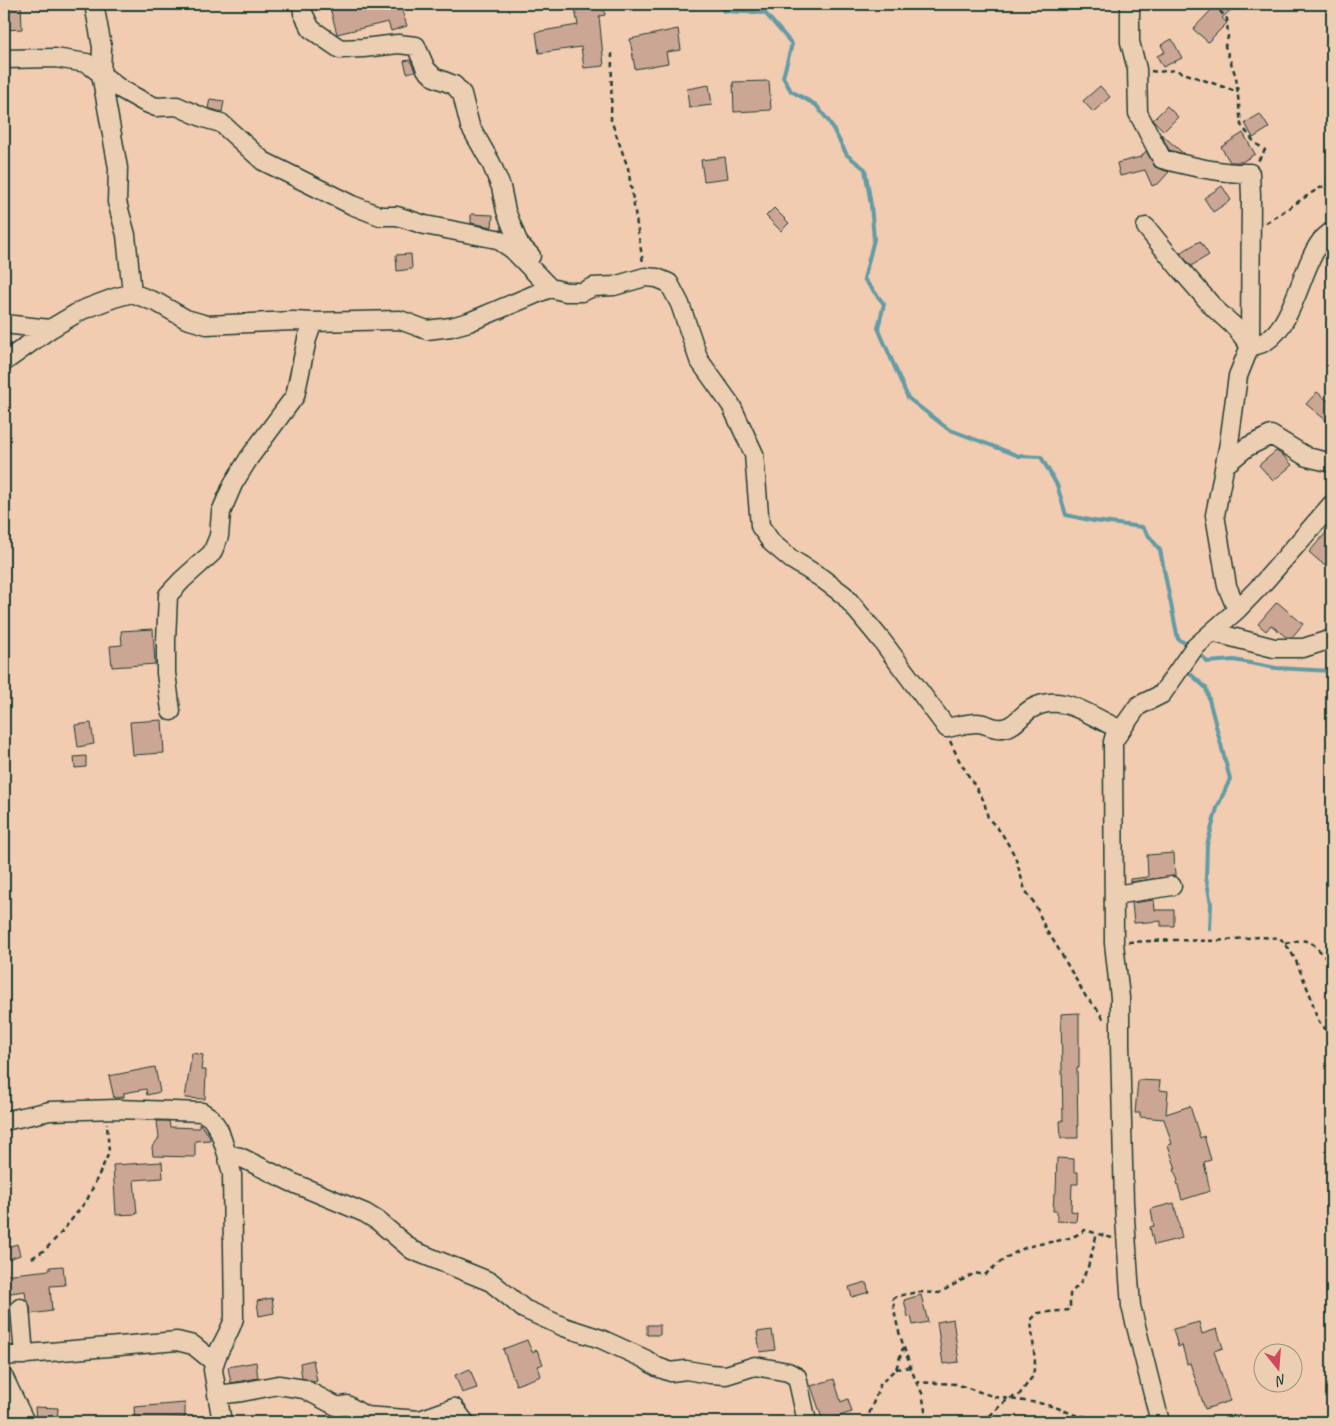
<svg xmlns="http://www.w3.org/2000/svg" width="1336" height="1426" viewBox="0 0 1336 1426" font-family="Caveat,sans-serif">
  <rect width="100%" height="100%" fill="#f1ccb1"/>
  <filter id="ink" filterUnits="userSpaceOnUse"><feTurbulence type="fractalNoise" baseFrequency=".02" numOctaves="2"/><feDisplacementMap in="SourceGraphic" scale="10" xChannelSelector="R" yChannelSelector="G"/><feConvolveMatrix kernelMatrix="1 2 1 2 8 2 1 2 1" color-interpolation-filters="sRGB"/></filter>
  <g filter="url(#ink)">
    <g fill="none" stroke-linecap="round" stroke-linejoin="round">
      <!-- stream -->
      <path stroke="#639ba5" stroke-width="4" d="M 719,4 L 724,11 L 765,13 L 792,44 L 783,77 L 791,91 L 816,105 L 830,123 L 847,155 L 865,169 L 871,205 L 874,239 L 864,279 L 884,304 L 878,328 L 908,398 L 948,429 L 1019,456 L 1041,457 L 1057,485 L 1066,515 L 1094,521 L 1142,527 L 1160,550 L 1178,639 L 1190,646
        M 1198,651 L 1207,662 L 1234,660 L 1276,668 L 1332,671
        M 1185,669 L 1206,688 L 1230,779 L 1217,808 L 1207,845 L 1206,877 L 1211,904 L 1210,929"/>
    </g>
    <!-- building -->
    <path fill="#cba695" stroke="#1f3d34" d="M 4,4 L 21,4 L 22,29 L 4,30 Z
      M 329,4 L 365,4 L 366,11 L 392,4 L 400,4 L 407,26 L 391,31 L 388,22 L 337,34 Z
      M 574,4 L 603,4 L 605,15 L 599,16 L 604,66 L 584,68 L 581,47 L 539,53 L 536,32 L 578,25 Z
      M 1217,4 L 1237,4 L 1222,18 L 1227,23 L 1208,42 L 1193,29 Z
      M 678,29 L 681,50 L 666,52 L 668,63 L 635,69 L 630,39 Z
      M 1172,39 L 1182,58 L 1163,67 L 1157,56 L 1165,52 L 1161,45 Z
      M 410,60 L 415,71 L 407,73 L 404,61 Z
      M 769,81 L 771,110 L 734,112 L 733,82 Z
      M 709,85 L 712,105 L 689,108 L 687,89 Z
      M 1100,86 L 1110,97 L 1093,112 L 1083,101 Z
      M 210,99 L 224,101 L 222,112 L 208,108 Z
      M 1167,106 L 1178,117 L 1164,131 L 1153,120 Z
      M 1260,114 L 1269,128 L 1253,138 L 1245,123 Z
      M 1243,133 L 1255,154 L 1242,162 L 1230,162 L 1221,147 Z
      M 1161,134 L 1184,154 L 1169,150 Z
      M 1146,151 L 1155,167 L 1169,172 L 1159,183 L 1152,186 L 1145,170 L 1120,176 L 1117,163 L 1141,157 Z
      M 725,157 L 728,178 L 704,181 L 701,160 Z
      M 1222,186 L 1231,200 L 1213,212 L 1204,198 Z
      M 774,208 L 789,223 L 781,231 L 766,216 Z
      M 471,214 L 493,215 L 492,227 L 471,223 Z
      M 1200,241 L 1209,255 L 1191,266 L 1180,253 Z
      M 411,254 L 412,269 L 397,271 L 396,255 Z
      M 1317,392 L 1332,404 L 1332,415 L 1327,421 L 1306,404 Z
      M 1276,451 L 1284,456 L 1292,465 L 1273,481 L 1259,465 Z
      M 1332,526 L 1332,572 L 1309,552 Z
      M 1277,602 L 1303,624 L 1292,637 L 1286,637 L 1271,625 L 1266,631 L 1258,624 Z
      M 153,629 L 155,664 L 112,667 L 110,646 L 122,645 L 121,631 Z
      M 162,720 L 164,753 L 133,755 L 130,722 Z
      M 91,723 L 94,744 L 78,747 L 75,725 Z
      M 86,756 L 86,767 L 75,768 L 74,757 Z
      M 1174,853 L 1175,876 L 1130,882 L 1130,879 L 1148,877 L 1147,855 Z
      M 1154,900 L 1155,910 L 1174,910 L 1174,926 L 1161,926 L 1161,921 L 1134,923 L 1132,903 Z
      M 1079,1013 L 1079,1068 L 1077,1068 L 1078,1138 L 1061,1138 L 1060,1121 L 1063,1121 L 1061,1014 Z
      M 192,1053 L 203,1055 L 201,1070 L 206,1070 L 205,1099 L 185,1098 Z
      M 155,1067 L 160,1092 L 147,1095 L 146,1089 L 124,1093 L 124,1097 L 114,1098 L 109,1076 Z
      M 1138,1080 L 1160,1081 L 1159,1090 L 1168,1091 L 1166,1114 L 1190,1106 L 1200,1138 L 1204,1136 L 1211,1160 L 1204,1162 L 1210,1191 L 1182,1200 L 1177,1182 L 1178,1181 L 1174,1169 L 1176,1169 L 1168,1145 L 1172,1144 L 1164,1119 L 1140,1117 L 1140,1113 L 1135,1113 Z
      M 157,1121 L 169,1121 L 170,1127 L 199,1128 L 199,1124 L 200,1124 L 209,1135 L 210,1140 L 195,1141 L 195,1157 L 153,1156 L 152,1147 L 159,1138 Z
      M 1057,1158 L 1074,1159 L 1074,1172 L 1078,1172 L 1078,1184 L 1072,1184 L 1071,1211 L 1077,1212 L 1076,1222 L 1057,1221 L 1057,1211 L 1053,1211 L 1054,1193 L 1056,1193 Z
      M 162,1162 L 163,1178 L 134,1180 L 137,1214 L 116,1215 L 113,1165 Z
      M 1174,1203 L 1182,1238 L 1154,1245 L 1150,1227 L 1154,1226 L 1151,1209 Z
      M 17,1244 L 20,1255 L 6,1260 L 4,1248 Z
      M 63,1266 L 65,1285 L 50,1286 L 52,1311 L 31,1314 L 30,1307 L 26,1299 L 25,1291 L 4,1294 L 4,1275 L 50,1270 L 50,1267 Z
      M 866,1282 L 869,1292 L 852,1297 L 849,1287 Z
      M 921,1295 L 928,1322 L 913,1325 L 911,1316 L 908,1317 L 904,1300 Z
      M 272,1298 L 274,1313 L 259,1316 L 257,1301 Z
      M 953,1319 L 959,1362 L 943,1364 L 937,1322 Z
      M 1199,1322 L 1202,1334 L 1217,1329 L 1223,1348 L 1214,1351 L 1230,1401 L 1205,1409 L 1190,1363 L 1187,1364 L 1182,1345 L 1178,1347 L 1173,1329 Z
      M 647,1325 L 660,1325 L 660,1335 L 647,1335 Z
      M 772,1330 L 775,1350 L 760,1352 L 757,1332 Z
      M 527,1340 L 532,1352 L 537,1350 L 543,1364 L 538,1366 L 541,1376 L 516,1385 L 503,1349 Z
      M 313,1360 L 317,1381 L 313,1382 L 302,1378 L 300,1363 Z
      M 256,1362 L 258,1378 L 231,1383 L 228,1367 Z
      M 470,1369 L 477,1388 L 462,1393 L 455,1375 Z
      M 834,1379 L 841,1402 L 848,1399 L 852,1412 L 823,1421 L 811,1386 Z
      M 185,1403 L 185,1418 L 135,1421 L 134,1407 Z
      M 35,1407 L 58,1408 L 57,1422 L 36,1422 Z"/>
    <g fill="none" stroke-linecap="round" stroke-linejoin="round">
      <!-- minor casing -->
      <g stroke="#1f3d34" stroke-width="21">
        <path id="minor" d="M 94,4 L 102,47 L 101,74 L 118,168 L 117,202 L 126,235 L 132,293
          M 302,4 L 303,13 L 311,29 L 340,49 L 363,48 L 398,44 L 416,46 L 426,69 L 434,77 L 454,85 L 462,94 L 470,126 L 491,163 L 501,187 L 506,211 L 519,244 L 531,256
          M 1130,4 L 1130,42 L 1137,69 L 1138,113 L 1162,159 C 1189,166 1222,174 1250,173 L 1251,196 L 1250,346 L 1238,376 L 1229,443 L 1215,515 L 1227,586 L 1237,610
          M 4,59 L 55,58 L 87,63 L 119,88 L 144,102 L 156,107 L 177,106 L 204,118 L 221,123 L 263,161 L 352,205 L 380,216 L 397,216 L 425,225 L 497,239 L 512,249 L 550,288
          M 1146,227 L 1180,269 L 1215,309 L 1236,328 L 1250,346 C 1292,344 1299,269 1321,241 C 1324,237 1329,234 1332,231
          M 4,324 L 50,329
          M 4,362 L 50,329 L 82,310 L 114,298 L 132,293 L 158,303 L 186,319 L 207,325 L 293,321 L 313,322 L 400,320 L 427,330 L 451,327 L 469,322 L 550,288 L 566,292 L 582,292 L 593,287 L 614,286 L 645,277 L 657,278 L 669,283 L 680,304 L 699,360 L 731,405 L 754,454 L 760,526 L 772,543 L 791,559 L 820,577 L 844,595 L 882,641 L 947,728 C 957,726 967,723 977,723 C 986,723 994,730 1003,728 C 1015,727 1022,714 1031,709 C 1060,691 1090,716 1117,728 L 1113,742 L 1114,943 L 1120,998 L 1120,1044 L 1124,1203 L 1129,1279 L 1131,1306 L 1160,1422
          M 1225,465 L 1247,447 L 1271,435 L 1307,457 L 1332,463
          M 1212,632 L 1274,648 L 1303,648 L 1332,639
          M 171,711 L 166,673 L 166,641 L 168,595 L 182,580 L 212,553 L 219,536 L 221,512 L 233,484 L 249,458 L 295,396 L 307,339 L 313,322
          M 1114,740 L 1138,706 L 1162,694 L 1194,648 L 1237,610 L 1264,582 L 1332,504
          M 1115,895 L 1172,886
          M 4,1121 L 50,1111 L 117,1109 L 202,1112 L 211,1118 L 219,1130 L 227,1154 L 232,1174 L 234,1318 C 229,1337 215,1351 213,1370 L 222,1422
          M 227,1154 L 240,1157 L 291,1182 L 365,1213 L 378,1221 L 412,1250 L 491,1282 L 524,1309 L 564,1327 L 601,1339 L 645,1359 L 657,1367 L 671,1372 L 686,1370 L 710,1374 L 726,1375 L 755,1366 L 788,1372 L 797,1377 L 807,1422
          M 20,1308 L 24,1355
          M 4,1356 L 177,1341 L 193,1345 L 214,1362
          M 4,1378 L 25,1422
          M 217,1395 L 242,1392 L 278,1385 L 304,1389 L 338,1407 L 347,1405 L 365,1416 L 420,1420 L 454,1408 L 465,1422"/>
      </g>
      <!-- path -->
      <path stroke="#1f3d34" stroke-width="2.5" stroke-dasharray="5 4" stroke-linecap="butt" d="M 1214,4 L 1227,19 L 1228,37 L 1225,46 L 1236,77 L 1241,125 L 1255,143 L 1265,150 L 1258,161
        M 612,53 L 611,120 L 628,168 L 643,263
        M 1151,71 L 1157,72 L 1175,70 L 1238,92
        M 1266,223 L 1316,190 L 1332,182
        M 950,741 L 959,760 L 984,801 L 988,818 L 1001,832 L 1015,856 L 1025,890 L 1035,904 L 1046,930 L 1055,943 L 1086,997 L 1098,1010 L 1104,1020
        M 1128,942 L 1174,940 L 1215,941 L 1258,937 L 1280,938 L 1290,950 L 1296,961 L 1311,997 L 1317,1019 L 1332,1037
        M 1285,944 C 1314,934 1313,947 1332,963
        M 1112,1238 L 1085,1230 C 1065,1244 1046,1240 1025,1248 C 1010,1254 997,1264 985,1275 L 975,1273 L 939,1293 L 918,1292 L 898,1296 L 893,1299 C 895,1328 907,1355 916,1382 L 956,1384 L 995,1397 L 1039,1403 L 1055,1407 L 1075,1415 L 1127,1422
        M 32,1258 L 45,1250 L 61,1233 L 87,1200 L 109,1153 L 107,1123
        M 896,1369 L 911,1367
        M 916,1382 L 922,1393 L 927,1422
        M 866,1422 L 880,1385 L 889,1375 L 896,1369 L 903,1348
        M 983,1422 L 1008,1399 L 1019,1395 L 1033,1376 L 1035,1362 L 1031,1320 L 1038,1313 L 1070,1310 L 1070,1294 L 1081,1282 L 1088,1267 L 1097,1233"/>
      <!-- minor -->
      <use href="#minor" stroke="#eccfb2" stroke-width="18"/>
    </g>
  </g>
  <!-- margin -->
  <rect width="1336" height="1426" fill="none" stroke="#eccfb2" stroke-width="20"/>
  <rect x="10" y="10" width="1316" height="1406" fill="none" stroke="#1f3d34" stroke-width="2" filter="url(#ink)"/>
  <!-- north arrow -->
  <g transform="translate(1278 1368) rotate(163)"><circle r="24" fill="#eccfb2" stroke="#9a9580"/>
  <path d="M0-4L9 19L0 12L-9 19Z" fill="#d1495b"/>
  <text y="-8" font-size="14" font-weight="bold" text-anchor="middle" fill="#1f3d34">N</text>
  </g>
</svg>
